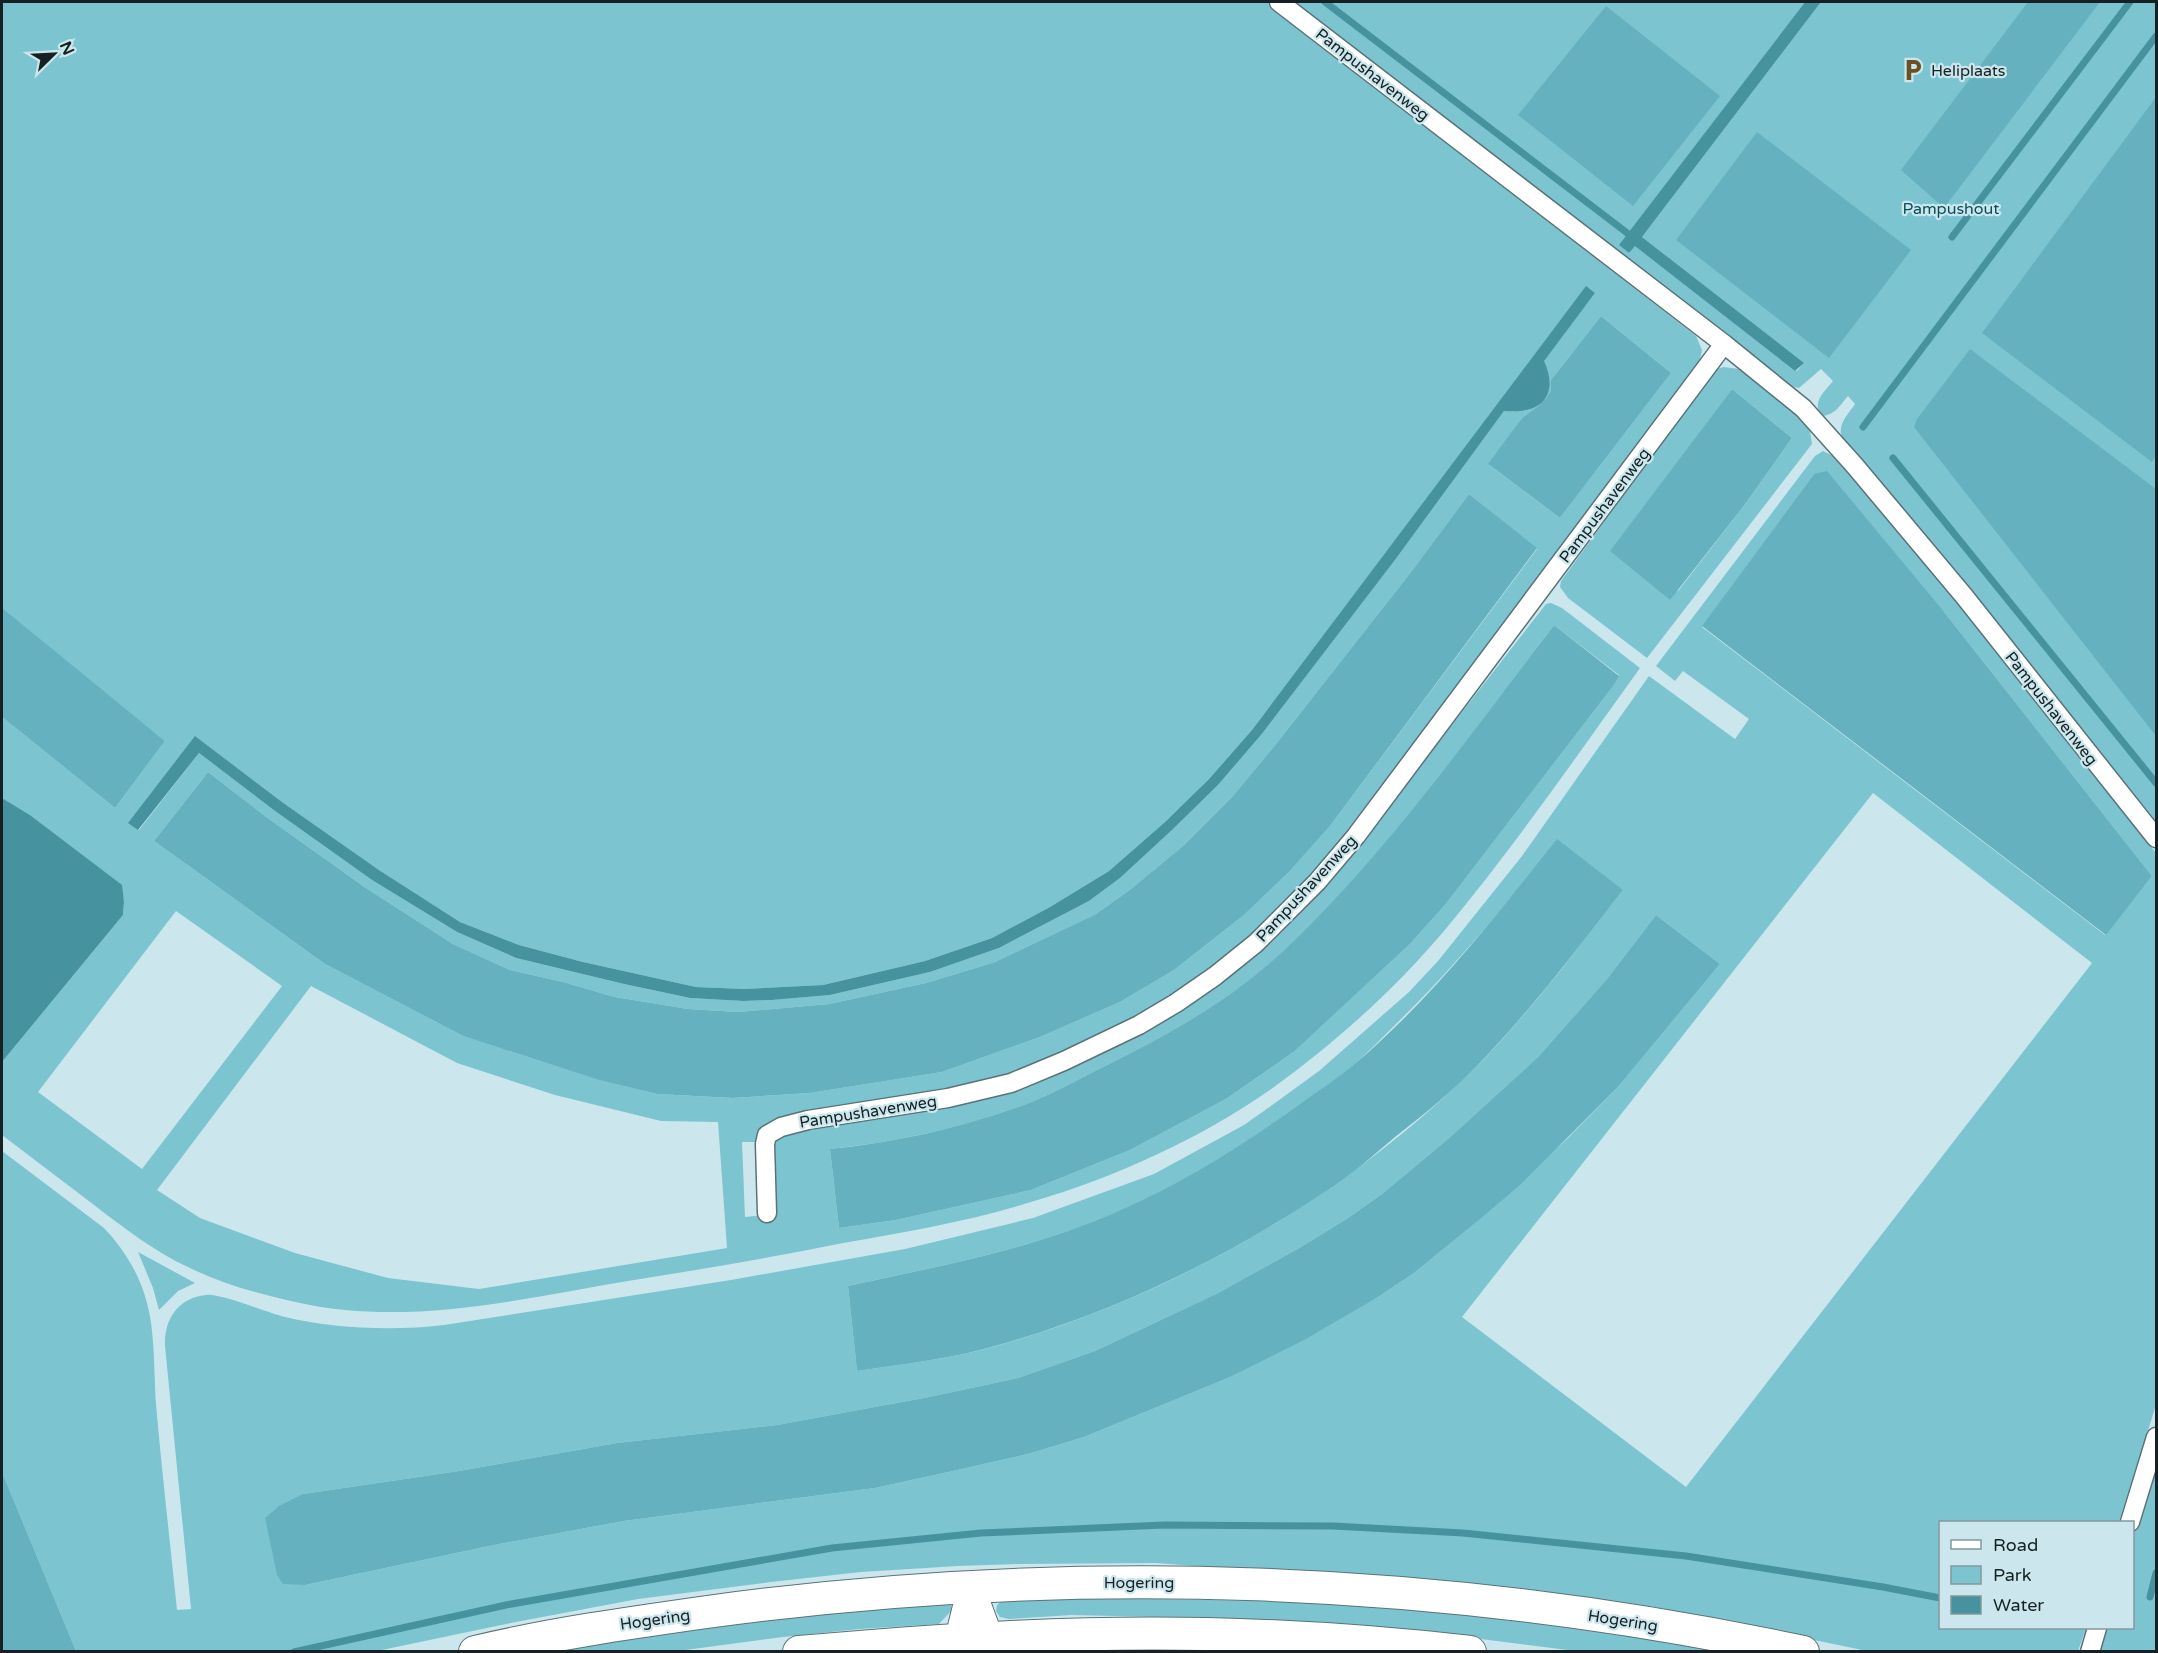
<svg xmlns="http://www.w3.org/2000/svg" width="2158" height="1653" viewBox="0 0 2158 1653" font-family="'Varela Round',sans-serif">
  <rect width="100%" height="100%" fill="#cbe7ed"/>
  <!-- green -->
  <path fill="#7dc4d1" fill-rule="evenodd" d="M 2,2 L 1267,2 L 1330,53 L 1696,336 L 1702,350 L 1699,364 L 1348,832 L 1278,910 L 1250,937 L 1207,972 L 1172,997 L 1135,1019 L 1065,1053 L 1006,1078 L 945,1092 L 789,1118 L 766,1127 L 758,1142 L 742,1142 L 745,1217 L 772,1214 L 770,1146 C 776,1131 789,1128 804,1125 L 950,1103 L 1013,1089 L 1070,1065 L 1143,1030 L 1187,1005 L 1264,946 L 1323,887 L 1361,842 L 1546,604 L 1551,603 L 1562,608 L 1640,668 C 1576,757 1514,847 1444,931 C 1395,989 1335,1043 1274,1087 C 1202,1138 1116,1177 1031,1202 C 970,1221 906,1232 843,1243 C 774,1257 704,1269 634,1280 C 525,1298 410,1327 300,1303 C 263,1295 224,1285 190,1268 C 155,1252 124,1228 94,1205 C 63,1181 32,1158 2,1135 L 2,1062 L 123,915 L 124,902 L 121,885 L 30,815 L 2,798 L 2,717 L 115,808 L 165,741 L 2,610 ZM 1586,287 L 1595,293 L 1543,361 C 1560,394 1539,416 1504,411 L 1395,560 L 1261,735 L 1218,785 L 1172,830 L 1120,878 L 1089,901 L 999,948 L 930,972 L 830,995 L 772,1000 L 743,1001 L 690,998 L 624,984 L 516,958 L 457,932 L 372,880 L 275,811 L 199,753 L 139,830 L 129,823 L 196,737 L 282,802 L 379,870 L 460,922 L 519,945 L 583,962 L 696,987 L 744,989 L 823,985 L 925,961 L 992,938 L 1050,907 L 1109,871 L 1165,822 L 1209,779 L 1252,730 ZM 1601,316 L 1671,373 L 1560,518 L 1489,465 L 1522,418 L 1538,406 L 1547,397 L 1551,390 L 1551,380 ZM 1469,494 L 1537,549 L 1330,826 L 1290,871 L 1244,915 L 1174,970 L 1120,1002 L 1040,1037 L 942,1072 L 810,1093 L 733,1098 L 657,1094 L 600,1080 L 463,1036 L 325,964 L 154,841 L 208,772 L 269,819 L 366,888 L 453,944 L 510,970 L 563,982 L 615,997 L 688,1009 L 738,1012 L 829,1004 L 926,983 L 995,962 L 1096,914 L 1131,889 L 1184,845 L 1232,797 L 1276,744 L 1411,572 ZM 1554,625 L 1619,675 L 1614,685 L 1445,905 L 1410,944 L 1295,1051 L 1226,1099 L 1130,1150 L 1031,1190 L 896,1220 L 839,1228 L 830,1149 C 898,1142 966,1127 1029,1103 C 1059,1091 1088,1074 1117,1060 C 1180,1029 1243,991 1294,942 C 1392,847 1471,733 1554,625 ZM 176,911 L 282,986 L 142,1169 L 38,1092 ZM 311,986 L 457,1063 L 555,1095 L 661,1121 L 718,1122 L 727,1248 L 479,1289 L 388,1278 L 295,1253 L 200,1218 L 157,1190 Z
    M 1295,2 L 1805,2 L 1620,245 L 1629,253 L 1635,245 L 1795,371 L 1798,370 L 1803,363 L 1642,237 L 1821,2 L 2156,2 L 2156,827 L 1924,533 L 1843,440 C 1836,425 1847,416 1855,404 L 1848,396 C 1840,405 1836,414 1823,416 C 1810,404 1824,392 1833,381 L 1821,369 L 1799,388 L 1790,386 Z
    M 1724,367 L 1739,369 L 1797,416 L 1810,431 L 1812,444 L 1647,658 L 1568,598 L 1560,587 L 1561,581 L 1712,374 L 1716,369 ZM 1732,389 L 1792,438 L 1743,507 L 1678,591 L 1611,551 Z
    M 1823,451 L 1837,458 L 1866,489 L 2156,853 L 2156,1405 L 2119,1522 L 1940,1522 L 1940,1628 L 2086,1628 L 2078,1651 L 1867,1651 L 1655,1607 L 1522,1590 L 1401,1578 L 1283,1578 L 1207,1567 L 1157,1563 L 1018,1564 L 958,1566 L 861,1572 L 771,1582 L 638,1599 L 506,1624 L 377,1651 L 76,1651 L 2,1472 L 2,1151 L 104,1228 C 124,1249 140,1275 147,1303 C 155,1331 154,1374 156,1404 C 162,1473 170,1541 177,1610 L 191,1609 L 165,1346 C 164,1319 178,1298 206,1295 C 220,1293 268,1313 285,1317 C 336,1329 393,1331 444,1325 L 731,1280 L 905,1249 L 1033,1218 L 1154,1174 L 1244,1125 L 1275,1103 L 1319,1071 L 1409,992 L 1438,961 L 1522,856 L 1649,676 L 1735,739 L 1749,719 L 1683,671 L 1675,681 L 1656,666 L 1815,456 ZM 1814,474 L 1945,613 L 2152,876 L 2105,935 L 1702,627 ZM 1873,793 L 2092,963 L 1686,1487 L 1462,1317 ZM 1623,890 C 1575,952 1528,1015 1473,1070 C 1343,1198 1171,1297 996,1346 C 951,1359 903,1364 857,1371 L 848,1286 C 939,1266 1032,1249 1119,1212 C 1204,1175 1284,1121 1356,1063 C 1368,1052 1380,1040 1392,1028 C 1434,987 1473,944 1510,898 ZM 1656,915 L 1720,964 L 1618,1087 L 1568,1138 L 1473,1225 L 1414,1273 L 1378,1297 L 1228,1378 L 1084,1437 L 1028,1454 L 953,1471 L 875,1488 L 624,1521 L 494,1545 L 305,1585 L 303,1494 L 459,1471 L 617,1443 L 777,1425 L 929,1397 L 1018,1378 L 1095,1351 L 1218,1293 L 1301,1247 L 1348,1218 L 1382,1194 L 1448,1139 L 1538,1057 L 1607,979 Z
    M 138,1252 L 195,1283 L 178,1291 L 159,1310 L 153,1288 Z
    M 2156,1452 L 2156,1651 L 2094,1652 L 2102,1628 L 2132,1628 L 2133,1528 Z
    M 1052,1597 L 1413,1604 L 1756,1651 L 1583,1652 L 1418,1631 L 1278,1620 L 1072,1615 L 1009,1619 L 1000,1617 L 996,1611 L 997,1605 L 1003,1600 Z
    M 951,1602 L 952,1610 L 939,1624 L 859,1629 L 783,1637 L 678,1651 L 513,1652 L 633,1630 Z"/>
  <!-- forest -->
  <path fill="#66b1bf" d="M 2028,2 L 2100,2 L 1944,208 L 1901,170 Z
    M 1606,6 L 1720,96 L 1633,206 L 1518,115 Z
    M 2156,97 L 2156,456 L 2152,462 L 1982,333 Z
    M 1757,132 L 1911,250 L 1829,358 L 1676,240 Z
    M 1601,316 L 1671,373 L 1560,518 L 1488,464 L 1522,418 L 1538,406 L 1547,397 L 1551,390 L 1551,380 Z
    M 1970,349 L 2156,489 L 2156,736 L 1914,427 L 1917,419 Z
    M 1732,389 L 1792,438 L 1743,507 L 1670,600 L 1610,551 Z
    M 1827,471 L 1945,613 L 2152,876 L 2106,935 L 1702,626 L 1814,474 Z
    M 1469,494 L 1537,548 L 1330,826 L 1290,871 L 1244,915 L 1174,970 L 1120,1002 L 1040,1037 L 942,1072 L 810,1093 L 733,1098 L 657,1094 L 599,1080 L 463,1036 L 325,964 L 154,841 L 208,772 L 269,819 L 366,888 L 453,944 L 510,970 L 563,982 L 615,997 L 688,1009 L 738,1012 L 829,1004 L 926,983 L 995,962 L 1096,914 L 1131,889 L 1184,845 L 1232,797 L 1276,744 L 1411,572 Z
    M 2,608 L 165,741 L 115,808 L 2,717 Z
    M 1554,625 L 1619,676 L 1614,685 L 1445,905 L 1410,944 L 1295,1051 L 1226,1099 L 1130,1150 L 1031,1190 L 896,1220 L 839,1228 L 830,1149 C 898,1142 965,1127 1029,1103 C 1059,1091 1088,1074 1117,1060 C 1180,1029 1243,991 1294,941 C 1392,846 1471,733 1554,625 Z
    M 1557,839 L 1623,890 C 1575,952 1528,1014 1473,1070 C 1449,1094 1422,1116 1395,1137 C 1374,1155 1352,1174 1329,1189 C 1227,1258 1114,1313 995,1346 C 951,1359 903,1364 857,1371 L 848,1286 C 939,1266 1034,1249 1119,1211 C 1183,1183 1242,1146 1299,1105 C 1318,1091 1339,1077 1357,1062 C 1433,997 1495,917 1557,839 Z
    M 1656,915 L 1720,964 L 1618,1087 L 1520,1185 L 1473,1225 L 1414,1273 L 1378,1297 L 1304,1340 L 1228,1378 L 1084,1437 L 1028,1454 L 953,1471 L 875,1488 L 624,1521 L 494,1545 L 305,1585 L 283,1584 L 277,1575 L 265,1518 L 279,1506 L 303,1494 L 459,1471 L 617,1443 L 777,1425 L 929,1397 L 1018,1378 L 1095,1351 L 1218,1293 L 1301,1247 L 1348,1218 L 1382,1194 L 1448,1139 L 1538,1057 L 1607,979 Z
    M 2,1472 L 76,1651 L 2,1651 Z"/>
  <!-- water -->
  <path fill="#46929f" d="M 1805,2 L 1821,2 L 1642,237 L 1804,363 L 1795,371 L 1635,246 L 1629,253 L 1619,245 Z
    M 1586,286 L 1595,293 L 1544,361 C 1560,396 1540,415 1504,411 L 1395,560 L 1261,735 L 1218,785 L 1172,830 L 1120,878 L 1089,901 L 999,948 L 930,972 L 830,995 L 772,1000 L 743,1001 L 690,998 L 624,984 L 516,958 L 457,932 L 372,880 L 275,811 L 199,753 L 138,830 L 128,823 L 195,736 L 282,802 L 379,870 L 460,922 L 519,945 L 583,962 L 696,987 L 744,989 L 823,985 L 925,961 L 992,938 L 1050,907 L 1109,871 L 1165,822 L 1209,779 L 1252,730 Z
    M 2,798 L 30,815 L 122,885 L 124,902 L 123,915 L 2,1062 Z"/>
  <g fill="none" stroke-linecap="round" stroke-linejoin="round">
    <!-- stream -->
    <path stroke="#46929f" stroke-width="7" d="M 1325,2 L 1635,239
      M 1952,237 L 2130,2
      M 1863,427 L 2156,36
      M 1893,458 L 2156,783
      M 2150,1597 L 2156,1573
      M 294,1652 L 506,1605 L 832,1548 L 981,1533 L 1164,1525 L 1333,1526 L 1463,1533 L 1686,1556 L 1883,1587 L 1940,1598"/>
    <!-- street casing -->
    <g stroke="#5a7378" stroke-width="21">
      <path id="street" d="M 1279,2 L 1724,344 L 1803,408 L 1855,466 L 1964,596 L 2156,838
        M 767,1213 L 765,1144 L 767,1135 L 781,1127 L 808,1120 L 948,1098 L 1011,1083 L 1064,1061 L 1139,1025 L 1176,1003 L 1215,976 L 1256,943 L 1317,882 L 1356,836 L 1724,344
        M 2130,1522 L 2156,1437
        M 2090,1652 L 2097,1628"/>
    </g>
    <!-- secondary casing -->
    <g stroke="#5a7378" stroke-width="28">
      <path id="secondary" d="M 971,1586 L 990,1638 L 990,1652
        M 959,1652 L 958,1639 L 971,1586"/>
    </g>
    <!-- highway casing -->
    <g stroke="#5a7378" stroke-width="34">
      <path id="highway" d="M 475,1652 C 551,1634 629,1623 707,1612 C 1072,1562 1442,1575 1803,1652
        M 799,1652 C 934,1640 1071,1631 1207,1634 C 1295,1636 1383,1642 1470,1652"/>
    </g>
    <!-- street -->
    <use href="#street" stroke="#fff" stroke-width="18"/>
    <!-- secondary -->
    <use href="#secondary" stroke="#fff" stroke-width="26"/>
    <!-- highway -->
    <use href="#highway" stroke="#fff" stroke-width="32"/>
  </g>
  <!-- icons -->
  <defs>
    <g id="parking-bare" transform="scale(1.8)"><path d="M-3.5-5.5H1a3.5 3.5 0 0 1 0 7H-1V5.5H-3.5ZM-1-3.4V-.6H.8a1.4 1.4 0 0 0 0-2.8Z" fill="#6a5122" stroke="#cbe7ed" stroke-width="2.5" paint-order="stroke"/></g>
  </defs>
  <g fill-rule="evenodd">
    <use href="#parking-bare" x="1913" y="70"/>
  </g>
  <g text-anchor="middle" stroke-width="4.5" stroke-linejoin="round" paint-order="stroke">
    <!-- poi labels -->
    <g font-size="16" fill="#172123" stroke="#cbe7ed" text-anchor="start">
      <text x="1931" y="76">Heliplaats</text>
    </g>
    <!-- street labels -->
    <g font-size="16" fill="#172123" stroke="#cbe7ed">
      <text transform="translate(1373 74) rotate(38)" y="6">Pampushavenweg</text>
      <text transform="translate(1604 505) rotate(-53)" y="6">Pampushavenweg</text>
      <text transform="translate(2052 708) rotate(52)" y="6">Pampushavenweg</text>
      <text transform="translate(1306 888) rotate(-47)" y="6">Pampushavenweg</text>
      <text transform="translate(868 1111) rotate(-9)" y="6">Pampushavenweg</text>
      <text x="1139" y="1588">Hogering</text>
      <text transform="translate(655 1619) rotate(-8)" y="6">Hogering</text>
      <text transform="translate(1623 1620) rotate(9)" y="6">Hogering</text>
    </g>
    <!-- park labels -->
    <g font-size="16" fill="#094e58" stroke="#cbe7ed">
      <text x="1951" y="214">Pampushout</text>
    </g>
  </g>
  <!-- border -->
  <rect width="2158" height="1653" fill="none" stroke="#172123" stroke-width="6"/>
  <!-- legend -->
  <rect x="1939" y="1521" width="195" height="108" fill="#cbe7ed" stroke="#83989c" stroke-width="1.5"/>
  <rect x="1951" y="1540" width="30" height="9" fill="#ffffff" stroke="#83989c" stroke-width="1.5"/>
  <text x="1993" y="1551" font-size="18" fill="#172123">Road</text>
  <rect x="1951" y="1566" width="30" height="18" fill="#7dc4d1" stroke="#83989c" stroke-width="1.5"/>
  <text x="1993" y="1581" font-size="18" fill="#172123">Park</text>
  <rect x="1951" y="1596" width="30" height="18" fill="#46929f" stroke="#83989c" stroke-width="1.5"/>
  <text x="1993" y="1611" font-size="18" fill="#172123">Water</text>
  <!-- north arrow -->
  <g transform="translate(54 54) rotate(66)" stroke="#cbe7ed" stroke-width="4.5" paint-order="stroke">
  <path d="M0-4.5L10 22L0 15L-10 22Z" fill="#172123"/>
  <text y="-9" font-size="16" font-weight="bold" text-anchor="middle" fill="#172123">N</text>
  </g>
</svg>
